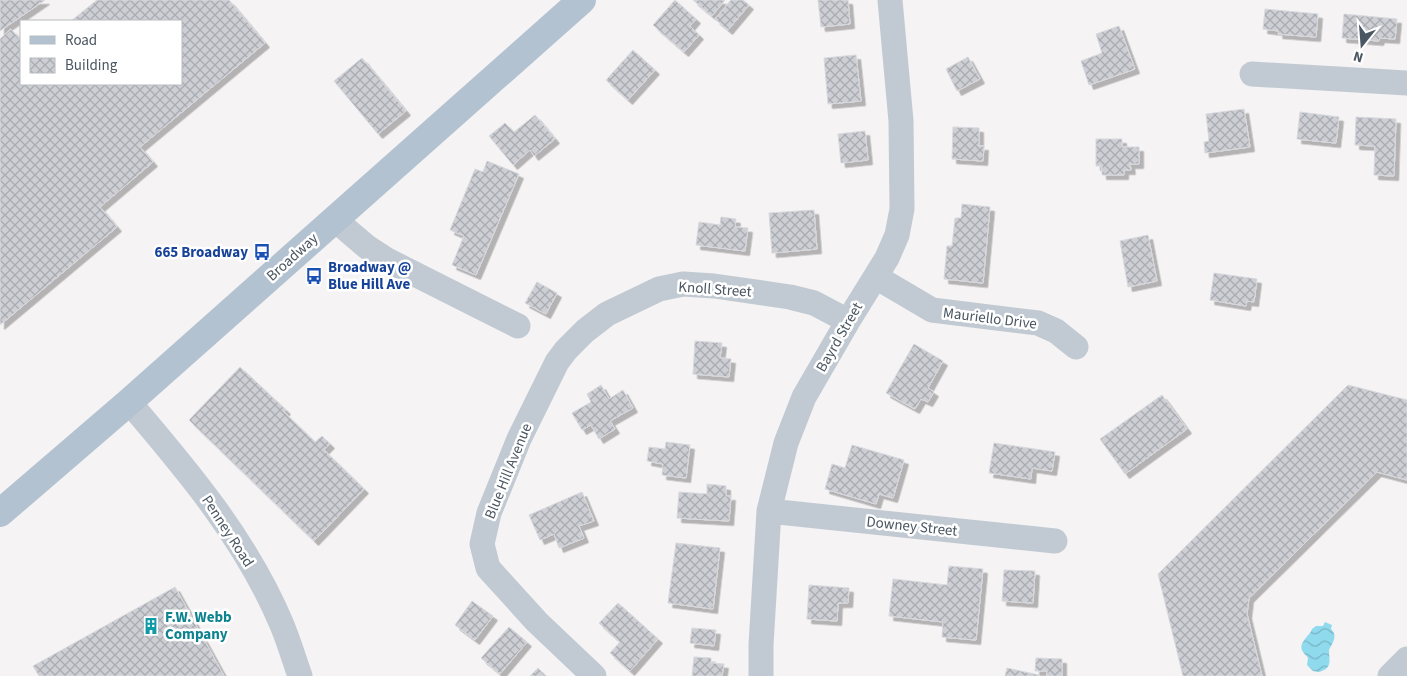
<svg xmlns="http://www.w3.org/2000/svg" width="1407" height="676" viewBox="0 0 1407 676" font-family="'Source Sans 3',sans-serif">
  <defs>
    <pattern id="water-waves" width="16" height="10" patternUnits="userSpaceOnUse" patternTransform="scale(1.25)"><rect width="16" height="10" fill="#90daee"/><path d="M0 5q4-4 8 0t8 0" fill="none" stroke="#78b4c4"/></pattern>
    <pattern id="building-cross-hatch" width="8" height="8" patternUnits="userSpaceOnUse" patternTransform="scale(1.25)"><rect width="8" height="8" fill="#cdcfd5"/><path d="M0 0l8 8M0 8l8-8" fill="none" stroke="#a8abb0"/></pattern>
    <filter id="shadow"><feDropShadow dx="4.5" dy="4.5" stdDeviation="0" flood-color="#0004"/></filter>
  </defs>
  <rect width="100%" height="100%" fill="#f5f3f3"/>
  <!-- water -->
  <path fill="url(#water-waves)" d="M 1325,622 L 1332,625 L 1331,629 C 1338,636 1333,642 1329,650 C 1329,661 1333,668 1319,672 L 1313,671 L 1307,665 L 1308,658 C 1307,656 1304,654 1303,652 C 1297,643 1310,636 1312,629 L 1316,626 L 1323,626 Z"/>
  <!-- building -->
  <path fill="url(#building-cross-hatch)" stroke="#d7d9de" filter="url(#shadow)" d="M 0,0 L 45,0 L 0,31 Z
    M 97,0 L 229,0 L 265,43 L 140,147 L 153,162 L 100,207 L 117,227 L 0,325 L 0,39 L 11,29 L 21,41 L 21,84 L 181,84 L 181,21 L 71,21 Z
    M 675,0 L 696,19 L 690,26 L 699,35 L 684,52 L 653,25 Z
    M 693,0 L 725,0 L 712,16 Z
    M 731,0 L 743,0 L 749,5 L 728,30 L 715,19 Z
    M 818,0 L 848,0 L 850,24 L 821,27 Z
    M 1265,9 L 1318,14 L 1316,37 L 1278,34 L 1279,31 L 1263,29 Z
    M 1344,14 L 1397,19 L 1395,39 L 1380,38 L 1379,41 L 1342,38 Z
    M 1119,26 L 1135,69 L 1089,85 L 1081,61 L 1102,53 L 1096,34 Z
    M 633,50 L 655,70 L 628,100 L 606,80 Z
    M 856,55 L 861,101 L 828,104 L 824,58 Z
    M 968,57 L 980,79 L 957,91 L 946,69 Z
    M 362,58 L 406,111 L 378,134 L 334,81 Z
    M 1244,109 L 1250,147 L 1205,153 L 1204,142 L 1209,141 L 1206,114 Z
    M 1300,112 L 1339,117 L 1336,143 L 1297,139 Z
    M 535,115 L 555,139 L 534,156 L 530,150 L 513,165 L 489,136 L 505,123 L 514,132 Z
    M 1356,117 L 1396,119 L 1394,176 L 1374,175 L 1375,146 L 1355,145 Z
    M 953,127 L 979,128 L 979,146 L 984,146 L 983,161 L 952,159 Z
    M 865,131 L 868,160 L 841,163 L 838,134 Z
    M 1096,139 L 1122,139 L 1122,147 L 1139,147 L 1139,164 L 1130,164 L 1131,170 L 1124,170 L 1124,175 L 1102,175 L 1102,166 L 1096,166 Z
    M 487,161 L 519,174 L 476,275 L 452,265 L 464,236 L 450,230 L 475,169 L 483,172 Z
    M 962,204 L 990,207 L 983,283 L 944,279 L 947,246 L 952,246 L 955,218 L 961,218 Z
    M 814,210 L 817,249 L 772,253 L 769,213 Z
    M 721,217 L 736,219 L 735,227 L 748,228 L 745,251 L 696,245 L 699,222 L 720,225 Z
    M 1148,235 L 1157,281 L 1128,287 L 1120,241 Z
    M 1214,273 L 1257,279 L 1254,302 L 1247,301 L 1246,306 L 1210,300 Z
    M 537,282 L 557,293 L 546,314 L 525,303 Z
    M 695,341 L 722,343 L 720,358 L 731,359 L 729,377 L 693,374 Z
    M 914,344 L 943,361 L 928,388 L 934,392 L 928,402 L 921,399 L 915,409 L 886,393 Z
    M 240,367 L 286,410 L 284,412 L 315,442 L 322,436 L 330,444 L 324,450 L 364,489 L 314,541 L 189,420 Z
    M 601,385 L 609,399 L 623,390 L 633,408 L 610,421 L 615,429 L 599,439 L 591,425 L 582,430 L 572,413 L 591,402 L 587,394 Z
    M 1348,385 L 1407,400 L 1407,480 L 1377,472 L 1249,598 L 1247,614 L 1262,676 L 1183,676 L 1158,574 Z
    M 1162,395 L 1187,429 L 1125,474 L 1100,439 Z
    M 666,442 L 690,445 L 686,478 L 662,475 L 663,464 L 647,461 L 649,447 L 665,449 Z
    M 994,443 L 1055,452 L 1052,471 L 1032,468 L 1031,479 L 989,473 Z
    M 852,445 L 904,460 L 893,498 L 879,494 L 876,504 L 825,489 L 832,464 L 845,468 Z
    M 707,484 L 726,486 L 726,496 L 731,496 L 729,521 L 677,518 L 679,492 L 707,494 Z
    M 582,492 L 594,521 L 579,526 L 584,538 L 559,548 L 554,534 L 540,540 L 529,515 Z
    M 676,543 L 720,548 L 713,609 L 668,603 Z
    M 949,566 L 983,569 L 976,640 L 942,637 L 943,622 L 889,616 L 893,579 L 947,585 Z
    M 1004,570 L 1035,571 L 1033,603 L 1002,601 Z
    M 809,585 L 849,588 L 848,603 L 838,603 L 837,621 L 807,619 Z
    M 175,587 L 224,676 L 39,676 L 33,666 Z
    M 472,601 L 493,616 L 475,640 L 455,625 Z
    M 618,603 L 658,639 L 630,671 L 610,653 L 620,642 L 599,623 Z
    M 509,627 L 527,642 L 500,674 L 481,658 Z
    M 692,628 L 716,630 L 714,646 L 690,643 Z
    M 694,657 L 711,658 L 711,663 L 724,664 L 722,676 L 692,676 Z
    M 1036,658 L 1062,659 L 1062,676 L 1047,676 L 1047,671 L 1035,671 Z
    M 538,668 L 546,676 L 530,676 Z
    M 1007,668 L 1039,675 L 1039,676 L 1005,676 Z"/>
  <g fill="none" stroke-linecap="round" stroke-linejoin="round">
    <!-- minor -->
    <path stroke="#c1cad2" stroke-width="25" d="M 1252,74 L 1407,83
      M 334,219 L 367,247 L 387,260 L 518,326
      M 876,277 L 932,310 L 1038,323 L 1056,331 L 1076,347
      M 129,402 C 188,471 247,541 282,625 C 289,642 294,659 300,676
      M 769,511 L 1055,541
      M 594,676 L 537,622 L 488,568 L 482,544 L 489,513 L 519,439 L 557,362 L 566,350 L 585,331 L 607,314 L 659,289 L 683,284 L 714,286 L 790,297 L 814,303 L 848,321
      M 761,676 L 761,645 L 769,511 L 786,443 L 804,397 L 848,321 L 887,258 L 897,235 L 902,209 L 901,121 L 890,0
      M 1390,676 L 1407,659"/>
    <!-- primary -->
    <path stroke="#b3c2d1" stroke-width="28" d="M 0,513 L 129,402 L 582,0"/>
  </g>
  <!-- icons -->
  <defs>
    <g id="bus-bare" transform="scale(1.35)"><path d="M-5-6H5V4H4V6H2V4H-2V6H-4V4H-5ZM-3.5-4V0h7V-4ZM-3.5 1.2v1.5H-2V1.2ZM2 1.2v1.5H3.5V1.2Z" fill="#1a4fb4" stroke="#fff" stroke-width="2.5" paint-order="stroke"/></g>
    <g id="building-bare" transform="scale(1.35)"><path d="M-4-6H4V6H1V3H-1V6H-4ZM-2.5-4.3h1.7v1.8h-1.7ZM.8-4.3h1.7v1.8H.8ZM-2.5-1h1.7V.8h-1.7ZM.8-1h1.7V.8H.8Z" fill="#0f9aa8" stroke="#fff" stroke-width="2.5" paint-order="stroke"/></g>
  </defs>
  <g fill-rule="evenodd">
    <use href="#bus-bare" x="262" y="252"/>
    <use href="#bus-bare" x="314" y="276"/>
    <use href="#building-bare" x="151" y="626"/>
  </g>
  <g text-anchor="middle" stroke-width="5" stroke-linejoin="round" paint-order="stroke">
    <!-- transit labels -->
    <g font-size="15" font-weight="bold" fill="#164399" stroke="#fff" text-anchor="end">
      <text x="248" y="257">665 Broadway</text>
      <text x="328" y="272" text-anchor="start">Broadway @<tspan x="328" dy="17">Blue Hill Ave</tspan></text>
    </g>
    <!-- street labels -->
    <g font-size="15" fill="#4a5661" stroke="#fff">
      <text transform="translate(292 257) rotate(-42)" y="5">Broadway</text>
      <text transform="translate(715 289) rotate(4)" y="5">Knoll Street</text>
      <text transform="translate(990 318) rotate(7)" y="5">Mauriello Drive</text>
      <text transform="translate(839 337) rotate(-60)" y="5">Bayrd Street</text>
      <text transform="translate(508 471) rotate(-68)" y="5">Blue Hill Avenue</text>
      <text transform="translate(912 526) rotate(6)" y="5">Downey Street</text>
      <text transform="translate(228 531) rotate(57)" y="5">Penney Road</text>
    </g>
    <!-- culture labels -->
    <g font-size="15" font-weight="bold" fill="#0d838f" stroke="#fff" text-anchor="start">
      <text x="165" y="622">F.W. Webb<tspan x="165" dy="17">Company</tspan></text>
    </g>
  </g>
  <!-- legend -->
  <rect x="20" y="20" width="162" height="65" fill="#ffffff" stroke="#b7bbc0"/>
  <rect x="30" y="36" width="25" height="8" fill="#b3c2d1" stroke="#b7bbc0"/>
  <text x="65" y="45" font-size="15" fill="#4a5661">Road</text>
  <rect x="30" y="58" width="25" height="15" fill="url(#building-cross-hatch)" stroke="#b7bbc0"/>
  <text x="65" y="70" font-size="15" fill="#4a5661">Building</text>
  <!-- north arrow -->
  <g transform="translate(1362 45) rotate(197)" stroke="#ffffff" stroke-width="4" paint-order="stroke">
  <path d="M0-4L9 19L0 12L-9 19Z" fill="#4a5661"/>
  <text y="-8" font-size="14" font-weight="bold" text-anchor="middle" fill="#4a5661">N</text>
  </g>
</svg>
